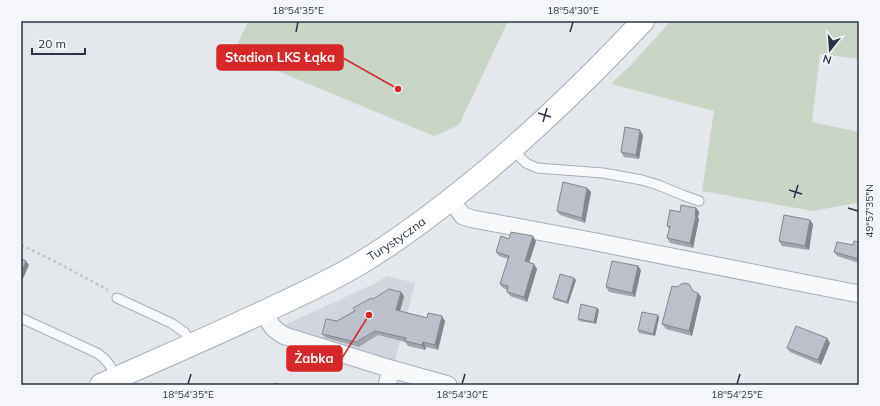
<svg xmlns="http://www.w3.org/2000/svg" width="880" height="406" viewBox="0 0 880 406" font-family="Mulish,sans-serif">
  <rect width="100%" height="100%" fill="#e4e7ec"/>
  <!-- built -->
  <path fill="#d2d6de" d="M 387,276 L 415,283 L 395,361 L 280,327 L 378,282 Z"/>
  <!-- green -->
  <path fill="#c9d6c5" d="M 248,21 L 508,21 L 459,125 L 434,136 L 234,53 Z
    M 671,21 L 859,21 L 859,59 L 820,54 L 812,122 L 859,132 L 859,203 L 856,203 L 813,211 L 702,191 L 714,111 L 611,84 L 631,65 Z"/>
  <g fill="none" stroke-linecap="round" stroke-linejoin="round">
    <!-- lane casing -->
    <g stroke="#a9aeb7" stroke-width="11">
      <path id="lane" d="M 512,149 L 526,163 L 537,168 L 603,173 L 642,180 L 658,185 L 685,196 L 699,201
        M 117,298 L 171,323 L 184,332 L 188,337 L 192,345
        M 21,318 L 97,353 C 108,360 111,367 116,378"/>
    </g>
    <!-- street casing -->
    <g stroke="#a9aeb7" stroke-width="19">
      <path id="street" d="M 451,200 L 463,216 L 473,219 L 586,240 L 859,294
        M 264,312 C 270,324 273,330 285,336 L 391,369 L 448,385
        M 387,385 L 391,369"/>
    </g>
    <!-- secondary casing -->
    <g stroke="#a9aeb7" stroke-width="24">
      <g id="secondary">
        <path id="s1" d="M 101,385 C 159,359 217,334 274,307 C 302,294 332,280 359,264 C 404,237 445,205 485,172 C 541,125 593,74 643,21"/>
      </g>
    </g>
    <!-- path -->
    <path stroke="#c2c5cb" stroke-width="2.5" stroke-dasharray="3 3" stroke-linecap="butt" d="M 21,245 L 56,262 L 108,290"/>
    <!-- lane -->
    <use href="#lane" stroke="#f7f8fa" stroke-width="9"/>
    <!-- street -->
    <use href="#street" stroke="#f7f8fa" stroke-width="17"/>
    <!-- secondary -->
    <use href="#secondary" stroke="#fff" stroke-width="22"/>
  </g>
  <!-- wall -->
  <path fill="#a1a5ae" d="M 643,135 L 639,159 L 624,157 L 621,152 Z
    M 587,188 L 591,192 L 585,223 L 560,215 L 557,211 Z
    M 696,208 L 699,212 L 698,217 L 699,219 L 693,248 L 670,243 L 667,238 L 669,229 L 667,226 L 680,212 Z
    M 813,224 L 809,250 L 782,246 L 779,241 Z
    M 509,239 L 536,241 L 529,262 L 537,269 L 527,302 L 510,296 L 507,292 L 507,290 L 503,288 L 500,284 L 508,259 L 499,256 L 496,252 Z
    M 859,242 L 859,263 L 837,256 L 834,252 L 853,245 Z
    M 641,270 L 635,297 L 609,292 L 606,287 Z
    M 576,280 L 568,304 L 555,300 L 553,298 Z
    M 694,291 L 701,297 L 692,336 L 666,329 L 662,324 Z
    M 401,292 L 404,296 L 400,311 L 427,318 L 445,321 L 438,350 L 426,347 L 425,350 L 408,346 L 405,342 L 378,335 L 359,347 L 326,338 L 322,334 L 337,321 L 373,299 Z
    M 597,308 L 599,310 L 596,324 L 579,321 L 578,319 Z
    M 658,315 L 659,318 L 655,336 L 639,333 L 638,330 Z
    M 827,338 L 830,343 L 821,365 L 790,352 L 787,348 Z"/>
  <!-- shaded-wall -->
  <path fill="#83868d" d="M 640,130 L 643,135 L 639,159 L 636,155 Z
    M 587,188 L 591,192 L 585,223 L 582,218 Z
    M 696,208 L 699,212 L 698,217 L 699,219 L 693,248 L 690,243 Z
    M 810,220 L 813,224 L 809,250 L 805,246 Z
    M 533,236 L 536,241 L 528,266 L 525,261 Z
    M 26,261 L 29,265 L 21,283 L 21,272 Z
    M 534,264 L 537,269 L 527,302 L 524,297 Z
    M 638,266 L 641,270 L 635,297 L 632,293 Z
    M 574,278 L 576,280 L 568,304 L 567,302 Z
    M 401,292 L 404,296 L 399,315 L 396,310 Z
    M 698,293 L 701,297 L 692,336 L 689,331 Z
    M 597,308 L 599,310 L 596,324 L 594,322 Z
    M 658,315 L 659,318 L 655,336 L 653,334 Z
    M 442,316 L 445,321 L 438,350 L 435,345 Z
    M 827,338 L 830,343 L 821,365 L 818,360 Z
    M 423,342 L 426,347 L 425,350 L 422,345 Z"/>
  <!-- building -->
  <path fill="#bbc0ca" stroke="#83868d" d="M 625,127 L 640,130 L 636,155 L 621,152 Z
    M 563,182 L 587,188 L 582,218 L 557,211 Z
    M 681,205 L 696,208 L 695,215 L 696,215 L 690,243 L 667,238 L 670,226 L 667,226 L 670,210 L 680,212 Z
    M 784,215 L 810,220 L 805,246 L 779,241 Z
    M 511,232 L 533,236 L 525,261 L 534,264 L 524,297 L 507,292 L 508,286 L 500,284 L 509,256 L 496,252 L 501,236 L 509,239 Z
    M 854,241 L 859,242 L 859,259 L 834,252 L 837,242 L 853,245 Z
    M 21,259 L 26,261 L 21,272 Z
    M 612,261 L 638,266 L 632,293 L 606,287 Z
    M 560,274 L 574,278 L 567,302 L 553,298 Z
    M 683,283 L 689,284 L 693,291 L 698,293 L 689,331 L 662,324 L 672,286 L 677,287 Z
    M 389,289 L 401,292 L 396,310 L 427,318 L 428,313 L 442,316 L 435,345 L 423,342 L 422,345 L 405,341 L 406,338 L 375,331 L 356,342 L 322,334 L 326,319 L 337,321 L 355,311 L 353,308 L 371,298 L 373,299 Z
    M 581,304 L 597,308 L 594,322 L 578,319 Z
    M 642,312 L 658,315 L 653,334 L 638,330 Z
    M 796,326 L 827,338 L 818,360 L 787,348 Z
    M 274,383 L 283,385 L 274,385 Z"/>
  <!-- ticks -->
  <path fill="none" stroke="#2b3445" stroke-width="1.5" d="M 296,32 L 298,22M 570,32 L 573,22M 538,113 L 551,117M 543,122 L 547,108M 789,190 L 802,194M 794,198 L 798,185M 848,208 L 858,211M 188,384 L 191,374M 462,384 L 465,374M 737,384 L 740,374"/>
  <g text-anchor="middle" stroke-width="3" stroke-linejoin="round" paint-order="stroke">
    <!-- street labels -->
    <g font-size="12" fill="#2b3445" stroke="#f4f6f9">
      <text dy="4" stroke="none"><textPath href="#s1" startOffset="330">Turystyczna</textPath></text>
    </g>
  </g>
  <!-- callouts -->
  <path fill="none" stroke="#d62828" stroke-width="1.5" d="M398 89L343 58M369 315L342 358"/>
  <g fill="#d62828" stroke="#f4f6f9" stroke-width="1.5">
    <circle cx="398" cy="89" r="4"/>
    <circle cx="369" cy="315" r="4"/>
  </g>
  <g fill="#d62828" stroke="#d62828" stroke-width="1.5">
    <rect x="217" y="45" width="126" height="25" rx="4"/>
    <rect x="287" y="346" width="55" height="25" rx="4"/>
  </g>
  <g font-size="13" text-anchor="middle" font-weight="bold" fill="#fff">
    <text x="280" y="62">Stadion LKS Łąka</text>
    <text x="314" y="363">Żabka</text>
  </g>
  <!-- border -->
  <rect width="880" height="406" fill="none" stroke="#f4f6f9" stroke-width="44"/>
  <!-- north arrow -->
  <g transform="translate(830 50) rotate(197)" stroke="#f4f6f9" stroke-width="3" paint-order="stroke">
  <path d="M0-3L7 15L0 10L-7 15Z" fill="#2b3445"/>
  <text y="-6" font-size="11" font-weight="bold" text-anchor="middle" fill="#2b3445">N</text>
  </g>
  <!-- scale -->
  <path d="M32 48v6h53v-6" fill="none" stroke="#2b3445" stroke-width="2"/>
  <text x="38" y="48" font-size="12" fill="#2b3445" stroke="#f4f6f9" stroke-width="3" paint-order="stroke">20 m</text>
  <rect x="22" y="22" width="836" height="362" fill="none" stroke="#2b3445" stroke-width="1.5"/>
  <g font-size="10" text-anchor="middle" fill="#2b3445">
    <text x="298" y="14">18°54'35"E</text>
    <text x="573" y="14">18°54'30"E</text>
    <text transform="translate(869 211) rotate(-90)" y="4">49°57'35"N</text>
    <text x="188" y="398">18°54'35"E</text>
    <text x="462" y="398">18°54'30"E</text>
    <text x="737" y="398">18°54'25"E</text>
  </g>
</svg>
